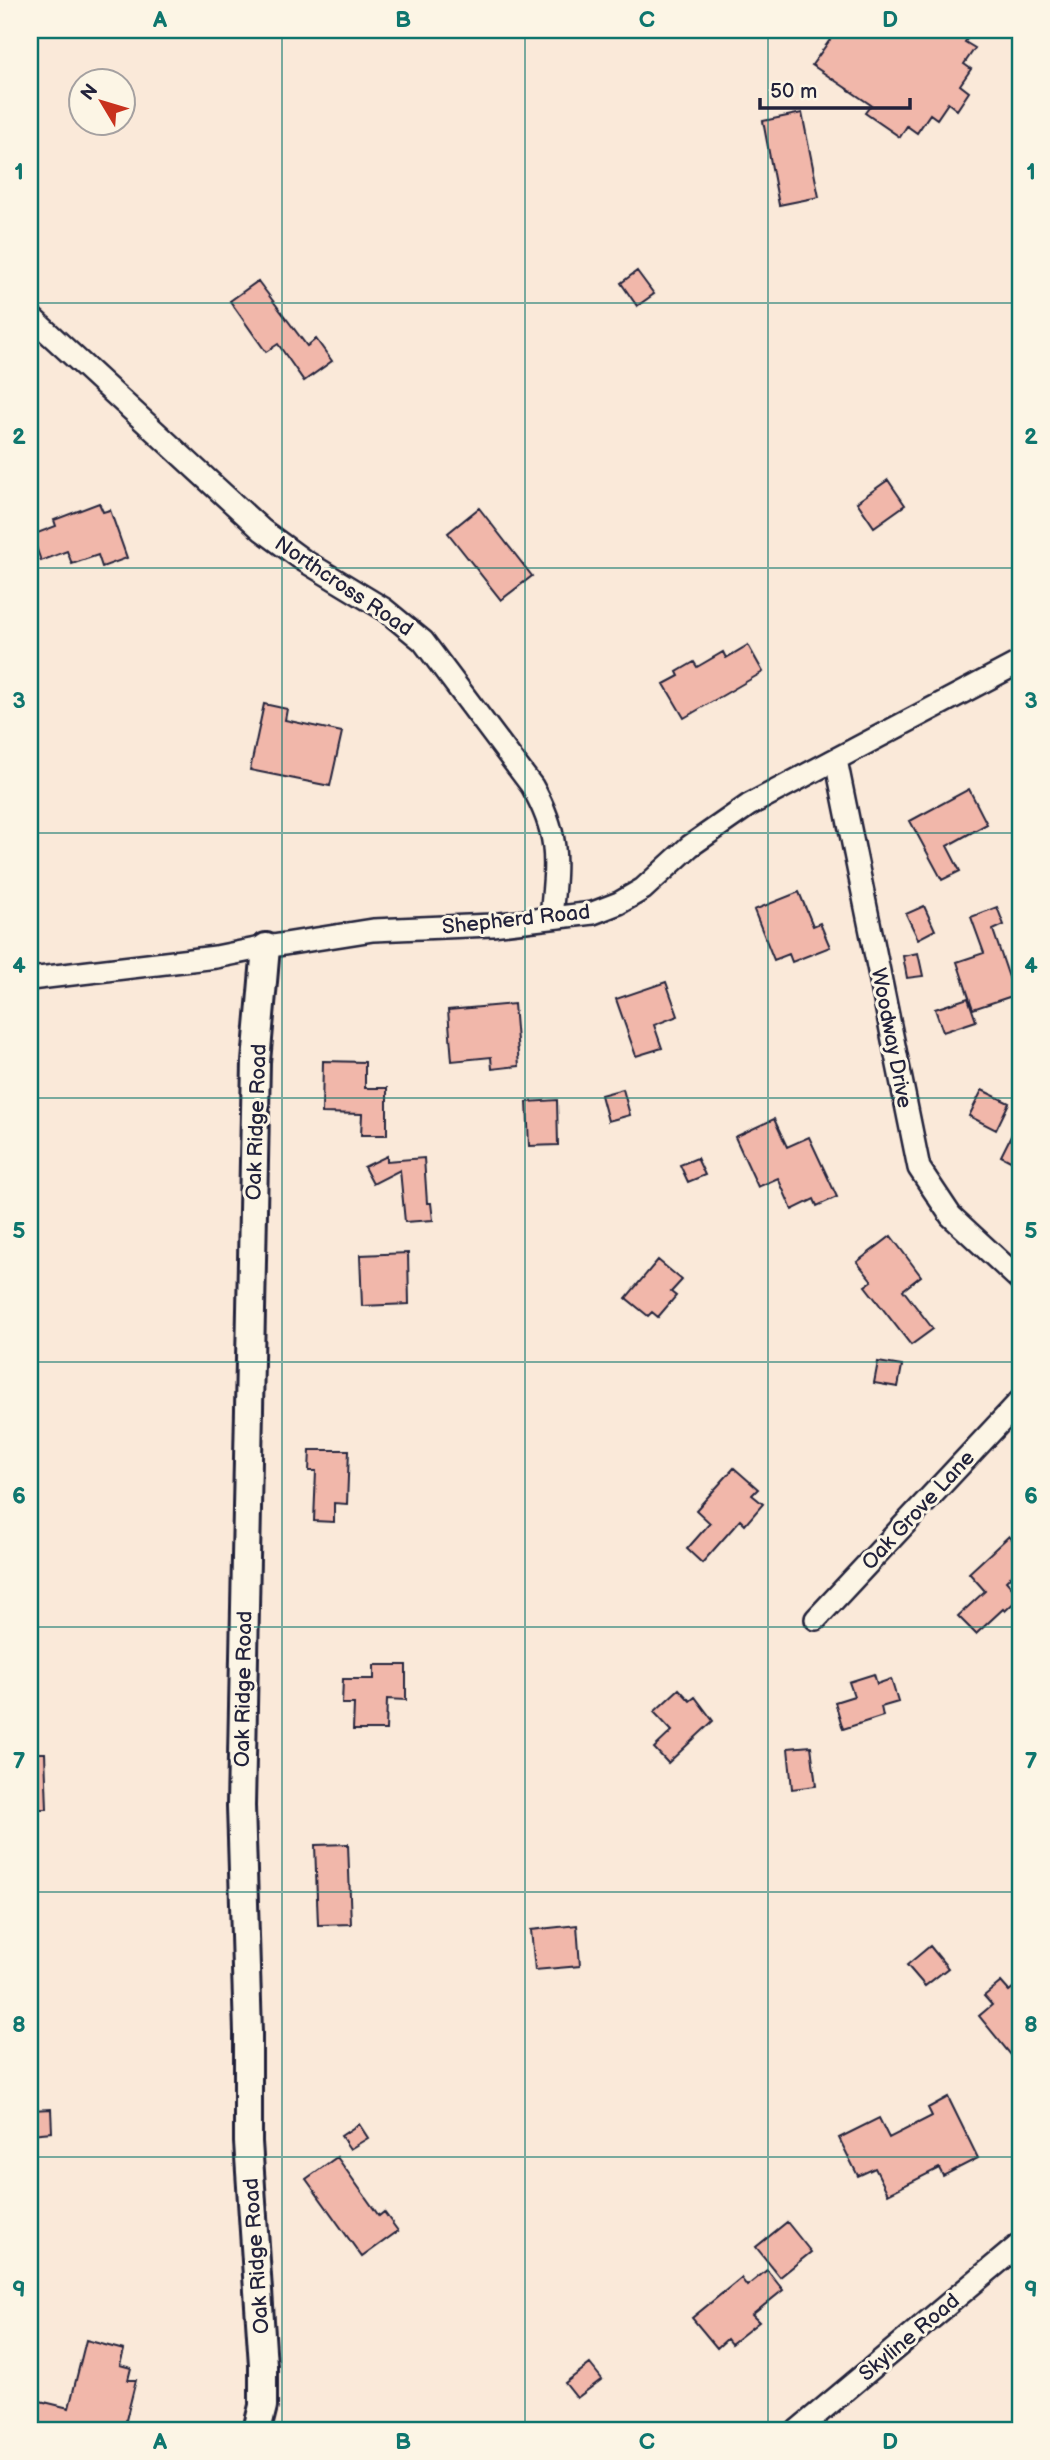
<svg xmlns="http://www.w3.org/2000/svg" width="1050" height="2460" viewBox="0 0 1050 2460" font-family="'Balsamiq Sans',sans-serif">
  <rect width="100%" height="100%" fill="#fae9d9"/>
  <filter id="ink" filterUnits="userSpaceOnUse"><feTurbulence type="fractalNoise" baseFrequency=".0143" numOctaves="2"/><feDisplacementMap in="SourceGraphic" scale="14" xChannelSelector="R" yChannelSelector="G"/><feConvolveMatrix kernelMatrix="1 2 1 2 8 2 1 2 1" color-interpolation-filters="sRGB"/></filter>
  <g filter="url(#ink)">
    <!-- building -->
    <path fill="#f1b7aa" stroke="#22223b" stroke-width="2" d="M 837,30 L 973,30 L 965,42 L 975,48 L 964,64 L 971,69 L 960,85 L 969,92 L 957,110 L 948,103 L 937,119 L 930,114 L 917,133 L 907,126 L 900,137 L 865,113 L 871,105 L 812,65 Z
      M 802,113 L 819,197 L 779,205 L 763,121 Z
      M 637,271 L 654,294 L 637,306 L 621,283 Z
      M 258,281 L 307,346 L 316,339 L 332,361 L 304,381 L 278,344 L 266,352 L 230,301 Z
      M 888,480 L 905,505 L 874,527 L 857,502 Z
      M 99,503 L 103,512 L 110,510 L 127,558 L 102,567 L 98,555 L 72,564 L 67,551 L 41,561 L 32,535 L 56,526 L 54,520 Z
      M 479,508 L 532,576 L 501,600 L 448,533 Z
      M 748,645 L 763,672 L 684,718 L 664,684 L 679,676 L 677,672 L 694,662 L 697,667 L 723,652 L 726,658 Z
      M 264,704 L 287,709 L 285,720 L 342,732 L 330,786 L 250,770 Z
      M 969,789 L 987,824 L 947,846 L 960,871 L 942,880 L 910,821 Z
      M 799,892 L 813,926 L 820,923 L 830,947 L 792,962 L 789,954 L 774,960 L 754,910 Z
      M 924,906 L 935,930 L 918,939 L 906,914 Z
      M 997,907 L 1004,925 L 993,930 L 1015,995 L 973,1009 L 957,962 L 984,953 L 971,917 Z
      M 918,953 L 923,976 L 907,978 L 903,956 Z
      M 666,982 L 678,1016 L 654,1025 L 662,1048 L 636,1056 L 616,999 Z
      M 968,998 L 976,1021 L 943,1032 L 935,1009 Z
      M 514,1004 L 519,1066 L 492,1069 L 491,1057 L 452,1061 L 448,1010 Z
      M 323,1061 L 365,1062 L 365,1088 L 387,1088 L 387,1135 L 361,1135 L 362,1114 L 322,1113 Z
      M 623,1089 L 630,1115 L 608,1121 L 601,1095 Z
      M 982,1090 L 1009,1103 L 996,1130 L 969,1116 Z
      M 557,1100 L 558,1145 L 529,1146 L 527,1102 Z
      M 1020,1118 L 1020,1166 L 1001,1156 Z
      M 774,1119 L 787,1147 L 809,1137 L 837,1197 L 817,1206 L 814,1199 L 792,1210 L 778,1178 L 758,1187 L 735,1137 Z
      M 387,1156 L 387,1161 L 424,1158 L 427,1203 L 431,1203 L 433,1220 L 405,1222 L 400,1170 L 373,1184 L 364,1167 Z
      M 697,1158 L 705,1175 L 688,1182 L 680,1165 Z
      M 891,1236 L 921,1276 L 903,1290 L 933,1329 L 911,1345 L 865,1286 L 872,1281 L 857,1262 Z
      M 408,1253 L 409,1304 L 362,1306 L 360,1255 Z
      M 658,1260 L 682,1280 L 671,1292 L 676,1296 L 658,1317 L 652,1312 L 648,1316 L 626,1298 Z
      M 878,1362 L 902,1366 L 898,1387 L 874,1383 Z
      M 310,1450 L 349,1450 L 347,1504 L 334,1503 L 334,1522 L 314,1521 L 316,1471 L 309,1471 Z
      M 734,1468 L 758,1489 L 752,1495 L 763,1504 L 745,1525 L 740,1520 L 702,1563 L 687,1549 L 710,1523 L 696,1510 Z
      M 1009,1536 L 1020,1548 L 1020,1567 L 1006,1581 L 1020,1597 L 1005,1611 L 1003,1609 L 976,1634 L 958,1616 L 985,1591 L 969,1573 Z
      M 374,1665 L 406,1665 L 406,1700 L 387,1699 L 386,1730 L 353,1730 L 354,1704 L 342,1704 L 343,1679 L 374,1679 Z
      M 874,1674 L 877,1684 L 891,1679 L 898,1702 L 881,1707 L 883,1716 L 843,1729 L 835,1702 L 854,1696 L 849,1682 Z
      M 679,1689 L 690,1701 L 695,1697 L 713,1721 L 668,1763 L 654,1748 L 672,1731 L 654,1712 Z
      M 811,1746 L 816,1786 L 792,1789 L 788,1748 Z
      M 30,1753 L 45,1753 L 47,1809 L 30,1809 Z
      M 348,1844 L 351,1924 L 318,1925 L 315,1845 Z
      M 577,1925 L 580,1966 L 535,1970 L 531,1930 Z
      M 930,1946 L 948,1968 L 925,1986 L 907,1965 Z
      M 1001,1982 L 1009,1991 L 1020,1982 L 1020,2066 L 979,2016 L 992,2005 L 984,1996 Z
      M 948,2097 L 978,2158 L 943,2176 L 939,2168 L 888,2194 L 875,2168 L 858,2176 L 839,2138 L 879,2118 L 889,2138 L 932,2116 L 928,2108 Z
      M 51,2109 L 52,2132 L 30,2134 L 30,2110 Z
      M 359,2124 L 368,2138 L 350,2149 L 341,2136 Z
      M 337,2157 L 379,2216 L 384,2212 L 398,2231 L 362,2257 L 306,2179 Z
      M 787,2222 L 811,2252 L 780,2277 L 756,2247 Z
      M 767,2270 L 783,2290 L 752,2315 L 759,2322 L 731,2344 L 727,2339 L 717,2348 L 692,2318 L 741,2278 L 747,2286 Z
      M 86,2340 L 124,2350 L 120,2365 L 131,2368 L 128,2380 L 136,2380 L 124,2428 L 107,2424 L 105,2430 L 71,2430 L 56,2426 L 55,2430 L 43,2430 L 30,2427 L 36,2400 L 69,2408 Z
      M 590,2364 L 602,2379 L 577,2398 L 565,2383 Z"/>
    <g fill="none" stroke-linecap="round" stroke-linejoin="round">
      <!-- minor casing -->
      <g stroke="#22223b" stroke-width="26">
        <path id="minor" d="M 30,316 L 262,530 L 303,560 L 384,609 L 423,641 L 532,786 C 561,837 556,862 551,918
          M 836,760 L 919,1168 L 951,1216 L 1020,1280
          M 30,979 L 216,957 L 266,947 L 373,930 L 492,925 L 593,913 L 619,903 L 643,889 L 690,846 L 749,805 L 1020,662
          M 816,1619 L 1020,1401
          M 798,2430 L 1020,2244"/>
      </g>
      <!-- tertiary casing -->
      <g stroke="#22223b" stroke-width="32">
        <path id="tertiary" d="M 257,2430 L 263,2406 L 263,2365 L 248,2142 L 248,2033 L 241,1806 L 256,1062 L 266,947"/>
      </g>
      <!-- minor -->
      <use href="#minor" stroke="#fcf5e5" stroke-width="21"/>
      <!-- tertiary -->
      <use href="#tertiary" stroke="#fcf5e5" stroke-width="26"/>
    </g>
  </g>
  <!-- grid -->
  <path fill="none" stroke="#0f766e" stroke-width="2" stroke-opacity="0.55" d="M 282,30 L 282,2430M 525,30 L 525,2430M 768,30 L 768,2430M 30,303 L 1020,303M 30,568 L 1020,568M 30,833 L 1020,833M 30,1098 L 1020,1098M 30,1362 L 1020,1362M 30,1627 L 1020,1627M 30,1892 L 1020,1892M 30,2157 L 1020,2157"/>
  <g text-anchor="middle" stroke-width="6" stroke-linejoin="round" paint-order="stroke">
    <!-- street labels -->
    <g font-size="21" fill="#22223b" stroke="#fcf5e5">
      <text transform="translate(344 586) rotate(34)" y="7">Northcross Road</text>
      <text transform="translate(516 919) rotate(-6)" y="7">Shepherd Road</text>
      <text transform="translate(892 1038) rotate(79)" y="7">Woodway Drive</text>
      <text transform="translate(256 1122) rotate(-88)" y="7">Oak Ridge Road</text>
      <text transform="translate(918 1510) rotate(-47)" y="7">Oak Grove Lane</text>
      <text transform="translate(243 1689) rotate(-89)" y="7">Oak Ridge Road</text>
      <text transform="translate(256 2256) rotate(-94)" y="7">Oak Ridge Road</text>
      <text transform="translate(909 2337) rotate(-40)" y="7">Skyline Road</text>
    </g>
  </g>
  <!-- margin -->
  <rect width="1050" height="2460" fill="none" stroke="#fcf5e5" stroke-width="77"/>
  <!-- north arrow -->
  <g transform="translate(102 102) rotate(308)"><circle r="33" fill="#fcf5e5" stroke="#a5a1a1" stroke-width="2"/>
  <path d="M0-5L12 26L0 18L-12 26Z" fill="#c8321e"/>
  <text y="-10" font-size="19" font-weight="bold" text-anchor="middle" fill="#22223b">N</text>
  </g>
  <!-- scale -->
  <path d="M760 98v10h150v-10" fill="none" stroke="#22223b" stroke-width="3.5"/>
  <text x="770" y="98" font-size="21" fill="#22223b" stroke="#fcf5e5" stroke-width="5" paint-order="stroke">50 m</text>
  <rect x="38" y="38" width="974" height="2384" fill="none" stroke="#0f766e" stroke-width="2.5"/>
  <g font-size="23" text-anchor="middle" font-weight="bold" fill="#0f766e">
    <text x="160" y="27">A</text>
    <text x="403" y="27">B</text>
    <text x="647" y="27">C</text>
    <text x="890" y="27">D</text>
    <text x="19" y="179">1</text>
    <text x="1031" y="179">1</text>
    <text x="19" y="444">2</text>
    <text x="1031" y="444">2</text>
    <text x="19" y="708">3</text>
    <text x="1031" y="708">3</text>
    <text x="19" y="973">4</text>
    <text x="1031" y="973">4</text>
    <text x="19" y="1238">5</text>
    <text x="1031" y="1238">5</text>
    <text x="19" y="1503">6</text>
    <text x="1031" y="1503">6</text>
    <text x="19" y="1768">7</text>
    <text x="1031" y="1768">7</text>
    <text x="19" y="2032">8</text>
    <text x="1031" y="2032">8</text>
    <text x="19" y="2297">9</text>
    <text x="1031" y="2297">9</text>
    <text x="160" y="2449">A</text>
    <text x="403" y="2449">B</text>
    <text x="647" y="2449">C</text>
    <text x="890" y="2449">D</text>
  </g>
</svg>
